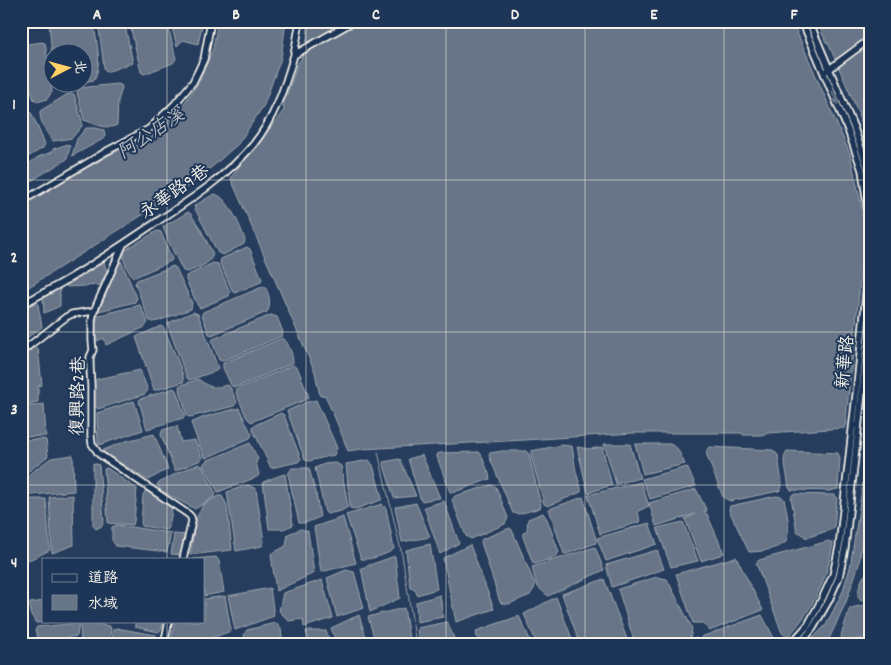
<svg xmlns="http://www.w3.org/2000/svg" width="891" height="665" viewBox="0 0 891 665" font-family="Dekko,'LXGW WenKai TC',sans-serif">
  <rect width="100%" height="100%" fill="#263d5d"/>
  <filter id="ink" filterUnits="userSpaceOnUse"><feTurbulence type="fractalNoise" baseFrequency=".02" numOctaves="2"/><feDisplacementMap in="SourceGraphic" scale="10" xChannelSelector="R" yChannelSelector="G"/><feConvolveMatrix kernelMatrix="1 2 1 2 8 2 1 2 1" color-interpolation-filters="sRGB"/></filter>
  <g filter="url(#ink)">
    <!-- water -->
    <path fill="#677588" stroke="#9fa7ae" d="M 49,21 L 93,21 C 96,39 103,63 94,80 L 83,82 L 82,52 L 52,52 L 52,58 Z
      M 98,21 L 124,21 L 133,63 L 106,72 L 104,68 Z
      M 129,21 L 167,21 L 176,59 L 173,63 L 144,74 L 141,72 Z
      M 170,21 L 203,21 L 198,44 L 183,40 L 177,46 Z
      M 218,21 L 286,21 L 281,58 L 264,105 L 238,144 L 196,181 L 21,292 L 21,204 L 150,133 L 183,105 L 199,82 L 213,49 Z
      M 307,21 L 792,21 L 850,154 L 866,226 L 845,428 L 768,433 L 765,435 L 743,435 L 742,433 L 633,433 L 525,440 L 362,449 L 348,451 C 341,431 333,414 325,395 L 320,396 L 315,372 L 231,179 L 232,176 L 284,110 L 283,105 L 298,63 C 306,55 308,35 308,24 L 307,24 Z
      M 817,21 L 870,21 L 870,144 L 858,115 L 859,114 L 828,43 L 826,42 Z
      M 42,42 L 45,43 L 51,79 L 52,92 L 47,99 L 37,102 L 33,98 L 21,46 L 21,45 Z
      M 116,84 L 121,85 L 122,88 L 118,101 L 117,125 C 107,131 94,123 84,120 L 77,93 L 79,88 Z
      M 68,94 L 74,94 L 82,121 L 82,126 L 72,138 L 53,141 C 47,135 39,120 40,111 Z
      M 23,111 L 30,112 L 32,114 L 45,144 L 43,148 L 21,161 L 21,112 Z
      M 86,128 L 96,128 L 104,130 L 105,138 L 72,156 L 77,139 Z
      M 68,144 L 70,147 L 67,159 L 21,187 L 22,169 L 38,157 L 52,152 L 53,149 Z
      M 214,194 C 227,195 241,227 245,240 L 244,244 L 223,255 L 218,253 L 195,209 L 194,206 Z
      M 188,212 L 190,213 L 200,228 L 213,254 C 210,265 197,268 188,272 L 183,271 L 170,245 L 163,227 Z
      M 157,231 L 161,232 L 172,259 L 171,261 L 135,277 L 133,277 C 127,270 121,259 125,250 Z
      M 247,247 L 250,249 L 262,279 L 261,282 L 235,293 L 233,292 L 220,263 L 221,259 Z
      M 121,261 L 137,298 L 135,302 L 99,311 C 99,299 106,290 111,280 C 115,273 116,267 121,261 Z
      M 104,262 L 108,275 L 101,285 L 67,287 L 66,280 Z
      M 213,263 L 218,264 L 230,292 L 229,296 L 200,308 L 198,306 L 186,280 L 186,276 Z
      M 173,266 L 176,268 L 192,303 L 191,309 L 158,321 L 152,322 L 149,320 L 135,283 L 137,280 Z
      M 60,287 L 60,306 L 44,313 L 43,296 Z
      M 262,287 L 265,287 C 269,293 272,305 267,312 L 212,335 L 209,334 L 202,315 L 203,312 Z
      M 37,299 L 42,327 L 21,342 L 21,308 Z
      M 140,305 L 148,322 L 145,327 L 106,345 L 104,338 L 97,341 L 94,336 L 96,316 Z
      M 193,312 L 198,314 L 218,368 L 216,371 L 189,380 L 187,378 L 168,326 L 168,323 Z
      M 271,315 L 277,317 L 283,332 L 282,336 L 223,361 L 219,360 L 212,341 L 213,339 Z
      M 161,326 L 164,328 L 180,366 L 184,380 L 183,382 L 156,390 L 154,390 L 136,337 Z
      M 283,338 C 289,343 293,355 293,363 L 237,387 L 233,387 L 231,385 L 223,368 L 223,363 L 280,339 Z
      M 33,348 L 38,348 L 42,385 L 38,386 L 38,402 L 21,404 L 21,357 Z
      M 293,365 L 298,369 L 309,397 L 305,400 L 251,422 L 247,418 L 236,393 L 237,389 Z
      M 140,370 L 148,390 L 145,394 L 98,409 L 93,404 L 93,382 L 97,379 Z
      M 198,379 C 212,389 212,388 228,385 L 230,387 L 237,402 L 234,406 L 190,417 L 187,416 L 179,386 Z
      M 174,388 L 176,390 L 185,415 L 183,418 L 147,429 L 139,401 L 140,399 Z
      M 316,400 L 337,448 L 334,455 L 309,461 L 305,460 L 287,411 L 307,402 Z
      M 134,401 L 143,430 L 99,445 L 98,442 L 97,413 Z
      M 44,404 L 46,436 L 21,437 L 21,407 Z
      M 239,408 L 252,435 L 250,438 L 206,458 L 203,455 L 191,423 L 204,417 Z
      M 281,413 L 284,415 L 301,459 L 298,462 L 271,468 L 253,430 L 253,426 Z
      M 177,426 L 181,442 L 195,440 L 202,458 L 201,460 L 175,471 L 161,435 L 162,430 Z
      M 154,434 L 168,469 L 148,480 L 101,451 L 126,441 Z
      M 870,436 L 870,484 L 859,564 L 846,602 L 829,639 L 822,644 L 807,644 L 826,625 L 842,593 L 850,568 L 864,476 L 865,444 Z
      M 43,439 L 46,440 L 48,456 L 21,477 L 21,443 L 23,440 Z
      M 250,443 L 258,459 L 256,462 L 259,475 L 257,477 L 218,492 L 203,465 L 206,461 Z
      M 604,444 L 630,444 L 640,478 L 616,484 Z
      M 635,444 L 670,444 L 677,448 L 685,464 L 643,474 Z
      M 562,445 L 570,446 L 570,447 L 572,446 L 576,472 L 581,488 L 581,492 L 548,506 L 544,504 L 531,455 L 531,451 Z
      M 577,447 L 590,449 L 602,447 L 612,485 L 588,493 Z
      M 709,447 L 773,450 L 778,455 L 782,485 L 781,489 L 779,491 L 730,501 L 723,497 L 707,456 C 706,453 706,450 709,447 Z
      M 502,451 L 526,451 L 529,454 L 541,506 L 540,508 L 519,514 L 513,513 L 489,456 L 490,453 Z
      M 787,451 L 838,453 L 840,458 L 838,489 L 829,491 L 791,490 L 789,488 L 784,458 Z
      M 479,452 L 481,454 L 489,474 L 490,479 L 452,493 L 450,492 L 437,457 L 437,454 L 440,453 Z
      M 73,455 L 74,491 L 23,496 L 21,494 L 21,480 L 51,458 Z
      M 422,455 L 440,498 L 421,501 L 408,459 Z
      M 400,459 L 416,496 L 394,498 L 383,462 Z
      M 369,460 L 373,465 L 382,498 L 381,500 L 356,509 L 350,508 L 346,464 Z
      M 93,463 L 99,465 L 104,521 L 102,526 L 96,529 L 93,525 Z
      M 336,463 L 341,466 L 348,507 L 341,511 L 327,514 L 325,512 L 315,468 L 324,464 Z
      M 199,464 L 202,466 L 216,494 L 214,497 L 195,509 L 160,490 L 157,484 L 177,473 Z
      M 687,467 L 696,486 L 650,499 L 642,479 Z
      M 107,468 L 137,489 L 134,522 L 133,525 L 108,523 L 104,469 Z
      M 292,468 L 309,468 L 316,494 L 320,517 L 305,523 L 299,523 L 288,474 Z
      M 285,474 L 293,525 L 283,529 L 269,529 L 263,482 L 281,475 Z
      M 641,482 L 649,506 L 638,511 L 640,522 L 600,534 L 588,495 Z
      M 248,485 L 256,489 L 264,542 L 262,546 L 236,551 L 227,492 Z
      M 491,485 L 496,487 L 508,518 L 505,524 L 471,539 L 466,536 L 452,500 L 455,496 Z
      M 696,489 L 707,511 L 703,512 L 707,514 L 724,553 L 720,555 L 701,561 L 685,519 L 695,514 L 656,526 L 649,503 Z
      M 146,490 L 170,505 L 172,509 L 169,528 L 166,530 L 142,526 L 141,523 L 143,495 Z
      M 793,494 L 834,495 L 837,497 L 834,527 L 833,529 L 806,538 L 801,533 L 797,532 L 791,497 Z
      M 73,495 L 74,545 L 52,553 L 49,497 Z
      M 218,496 L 222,496 L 227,505 L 232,550 L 190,555 L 196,519 L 203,505 Z
      M 776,496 L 782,497 L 784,499 C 787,513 791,527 786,542 C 776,549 761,552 749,552 L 729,510 L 730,506 Z
      M 583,497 L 596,539 L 596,543 L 566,554 L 564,554 L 549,509 Z
      M 21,499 L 46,499 L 50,550 L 31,559 L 25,560 Z
      M 444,501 L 459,543 L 440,554 L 424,507 Z
      M 416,503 L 430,537 L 402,542 L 395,507 Z
      M 382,504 L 386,508 L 394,549 C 386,555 371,560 361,559 L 346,515 Z
      M 543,513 L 547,519 L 559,552 L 556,557 L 535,564 L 533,563 L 523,537 L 523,533 L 527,530 L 528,519 Z
      M 343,517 L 356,563 L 321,572 L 314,527 Z
      M 683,522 L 698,561 L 671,567 L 657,528 Z
      M 649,523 L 657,544 L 606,561 L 597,538 Z
      M 117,525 L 171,533 L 167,552 L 116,546 L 112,540 L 112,527 Z
      M 510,528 L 512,530 L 535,584 L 534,589 L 530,595 L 509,604 L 504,604 L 500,602 L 481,542 L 482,539 Z
      M 301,529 L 308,531 L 314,573 L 276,591 L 271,554 L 286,546 L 288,534 Z
      M 174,534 L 186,535 L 183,555 L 171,554 Z
      M 829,541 L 833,543 C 827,581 814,606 790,635 C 787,637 784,635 782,633 L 756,563 L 759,560 Z
      M 430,544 L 437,589 L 417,595 L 415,589 L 410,587 L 406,550 Z
      M 470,545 L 494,609 L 456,622 L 443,558 Z
      M 595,547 L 604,570 L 548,596 L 537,586 L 532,567 Z
      M 657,550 L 664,569 L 612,587 L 606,565 Z
      M 395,556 L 400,598 L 370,612 L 361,568 Z
      M 216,557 L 219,561 L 224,592 L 204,596 L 204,559 L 193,559 Z
      M 736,557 L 763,610 L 709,631 L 703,623 L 693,623 L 676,574 Z
      M 346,570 L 354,572 L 364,608 L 337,617 L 327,578 Z
      M 868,572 L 870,572 L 870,600 L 861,601 L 858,597 C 858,589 861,577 868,572 Z
      M 657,577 L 667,579 L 692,628 L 690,641 L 696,638 L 702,641 L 703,644 L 635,644 L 618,589 Z
      M 604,579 L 627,639 L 614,644 L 580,644 L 562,594 Z
      M 322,580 L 333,618 L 304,627 L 303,619 L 289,621 L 279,611 L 283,593 Z
      M 270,588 L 274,616 L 235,630 L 228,596 Z
      M 440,595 L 443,617 L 417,622 L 416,602 Z
      M 225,596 L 231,631 L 195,644 L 170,644 L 175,621 L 204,621 L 204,599 Z
      M 556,597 L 574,644 L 537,644 L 524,614 Z
      M 44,601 L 44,621 L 59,621 L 36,623 L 30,613 L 30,603 Z
      M 870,604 L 870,637 L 845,641 L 841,637 L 842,632 L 850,608 Z
      M 404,608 L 410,644 L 376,644 L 368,617 L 383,613 Z
      M 359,615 L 368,644 L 337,644 L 331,628 Z
      M 762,615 L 777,644 L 704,644 L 701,637 Z
      M 519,616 L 532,644 L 483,644 L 483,641 L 477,637 L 476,631 Z
      M 135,621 L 164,621 L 161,630 L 158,632 L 135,627 Z
      M 86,622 L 109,626 L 111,628 L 110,644 L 81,644 L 80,625 Z
      M 447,622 L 454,638 L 452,644 L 419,644 L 417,628 Z
      M 79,623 L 77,636 L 35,643 L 38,639 L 35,630 L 37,627 Z
      M 275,623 L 278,624 L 281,629 L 283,644 L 246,644 L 244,634 L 247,630 Z
      M 116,628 L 156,635 L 156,641 L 160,644 L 112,644 L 113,630 Z
      M 306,631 L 326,631 L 330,644 L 310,644 Z"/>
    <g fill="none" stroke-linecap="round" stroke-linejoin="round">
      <!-- stream -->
      <path stroke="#9fa7ae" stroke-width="1" d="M 378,452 L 402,555 L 416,644"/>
      <!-- minor casing -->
      <g stroke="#f4f1e8" stroke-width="9">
        <path id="minor" d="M 809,21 L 854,128 L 868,169 L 870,181
          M 294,55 L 300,21
          M 828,70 L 870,39
          M 21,202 L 107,151 L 149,129 L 174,105 L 193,82 L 204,59 L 211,21
          M 123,245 L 94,311 L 92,320 L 92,341 L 93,350 L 90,357 L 90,367 L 91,386 L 91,436 L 92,444 L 99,454 L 188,514 L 191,517 L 192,521 L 183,559
          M 21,305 C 36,297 51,289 65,281 C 96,263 125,243 155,223 C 190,200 226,177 253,145 C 274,119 285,87 294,55 L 354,21
          M 21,352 L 66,317 L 72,314 L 94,311
          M 164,644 L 169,621
          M 791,644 L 808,625 L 823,597 L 833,575 L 839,547 L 857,386 L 870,253 L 867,204 L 862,170 L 848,130 L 802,21
          M 800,644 L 813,628 L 829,600 L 839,577 L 845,548 L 870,320"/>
      </g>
      <!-- minor -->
      <use href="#minor" stroke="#1d3557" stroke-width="5.5"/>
    </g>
    <!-- one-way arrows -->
    <defs><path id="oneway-solid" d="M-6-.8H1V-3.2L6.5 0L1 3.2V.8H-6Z" transform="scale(1.25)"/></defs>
    <use fill="#68778a" href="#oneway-solid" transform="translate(835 98) rotate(67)"/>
  </g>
  <!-- grid -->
  <path fill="none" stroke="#f4f1e8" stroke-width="1" stroke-opacity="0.55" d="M 167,21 L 167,559M 306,21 L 306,644M 446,21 L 446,644M 585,21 L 585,644M 724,21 L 724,644M 21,180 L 870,180M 21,332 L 870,332M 21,485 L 870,485M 167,621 L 167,644"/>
  <g text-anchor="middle" stroke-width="4" stroke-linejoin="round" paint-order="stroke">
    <!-- street labels -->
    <g font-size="18" fill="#f4f1e8" stroke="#1d3557">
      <text transform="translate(174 191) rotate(-35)" y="6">永華路9巷</text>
      <text transform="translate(844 362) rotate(-84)" y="6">新華路</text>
      <text transform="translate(77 396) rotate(-89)" y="6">復興路2巷</text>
    </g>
    <!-- water labels -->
    <g font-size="19" font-style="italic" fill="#bcbfc2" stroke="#1d3557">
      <text transform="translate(150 132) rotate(-34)" y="7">阿公店溪</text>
    </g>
  </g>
  <!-- margin -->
  <rect width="891" height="665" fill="none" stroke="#1d3557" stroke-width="55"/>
  <!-- legend -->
  <rect x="42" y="558" width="162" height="65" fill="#1d3557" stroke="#738091"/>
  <rect x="52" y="574" width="25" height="8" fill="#1d3557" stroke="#738091"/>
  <text x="88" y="582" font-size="15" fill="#f4f1e8">道路</text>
  <rect x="52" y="595" width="25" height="15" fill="#677588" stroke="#738091"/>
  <text x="88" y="608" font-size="15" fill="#f4f1e8">水域</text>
  <!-- north arrow -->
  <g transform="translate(68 68) rotate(84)"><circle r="24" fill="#1d3557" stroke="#738091"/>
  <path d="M0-4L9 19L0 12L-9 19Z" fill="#ffd166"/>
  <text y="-8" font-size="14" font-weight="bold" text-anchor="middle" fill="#f4f1e8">北</text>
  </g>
  <rect x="28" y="28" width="836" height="610" fill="none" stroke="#f4f1e8" stroke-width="2"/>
  <g font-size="16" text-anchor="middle" font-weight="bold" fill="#f4f1e8">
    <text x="97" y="19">A</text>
    <text x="236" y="19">B</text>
    <text x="376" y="19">C</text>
    <text x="515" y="19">D</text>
    <text x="654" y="19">E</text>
    <text x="794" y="19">F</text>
    <text x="14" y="109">1</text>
    <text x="14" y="262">2</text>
    <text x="14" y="414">3</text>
    <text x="14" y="567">4</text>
  </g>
</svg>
